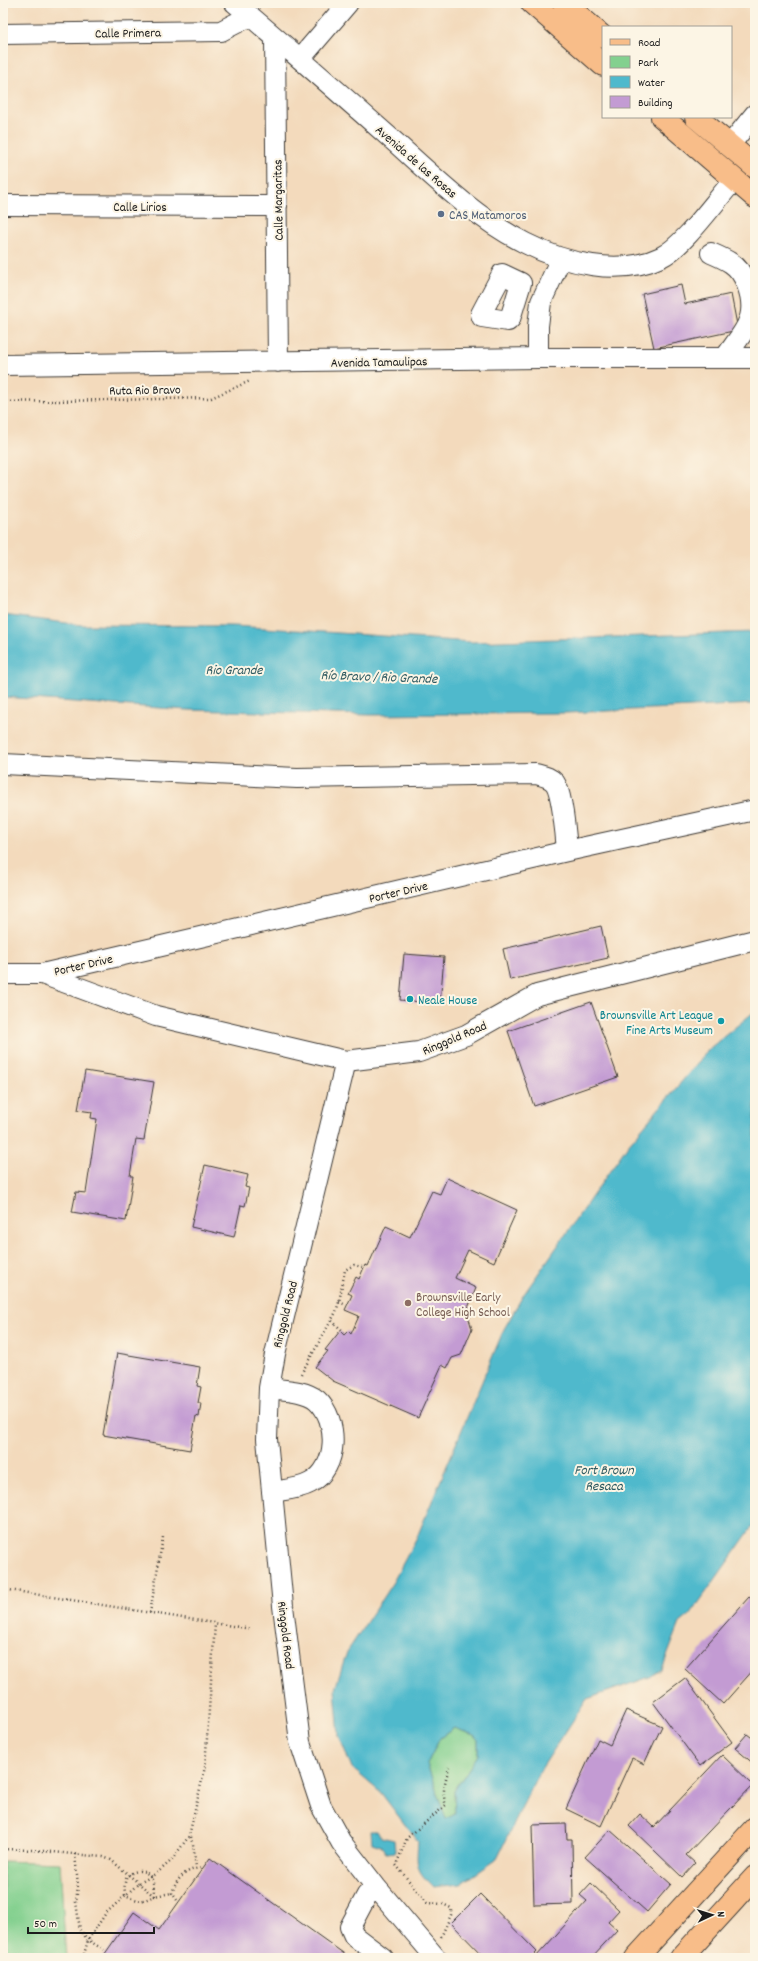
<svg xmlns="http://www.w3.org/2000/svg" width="758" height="1961" viewBox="0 0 758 1961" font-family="Dekko,sans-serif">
  <rect width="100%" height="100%" fill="#fcf5e5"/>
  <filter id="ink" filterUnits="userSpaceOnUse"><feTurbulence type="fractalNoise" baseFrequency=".025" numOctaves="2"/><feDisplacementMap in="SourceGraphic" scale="8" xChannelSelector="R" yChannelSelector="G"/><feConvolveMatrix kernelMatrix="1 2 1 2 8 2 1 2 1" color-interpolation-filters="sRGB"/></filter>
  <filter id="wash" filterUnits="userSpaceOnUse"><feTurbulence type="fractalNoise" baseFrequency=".012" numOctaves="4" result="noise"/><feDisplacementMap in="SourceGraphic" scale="16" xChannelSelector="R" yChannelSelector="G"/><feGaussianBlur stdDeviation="0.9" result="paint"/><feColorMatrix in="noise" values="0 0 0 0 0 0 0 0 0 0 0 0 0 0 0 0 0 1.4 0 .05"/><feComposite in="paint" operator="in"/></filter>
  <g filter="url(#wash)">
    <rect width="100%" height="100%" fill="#f3dabc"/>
    <!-- green -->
    <path fill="#83d08f" stroke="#507656" d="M 454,1728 L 474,1735 L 478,1740 L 478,1755 L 454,1791 L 455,1814 L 446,1819 L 427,1764 L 440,1738 Z
      M 3,1861 L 60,1863 L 66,1958 L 3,1958 Z"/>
    <!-- water -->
    <path fill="#4fb9cc" stroke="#366a74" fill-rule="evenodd" d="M 3,615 L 82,625 L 235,626 L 472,642 L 755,632 L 755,704 L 566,713 L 369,715 L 188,710 L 3,697 Z
      M 755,1011 L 755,1523 L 690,1615 L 680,1623 L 662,1669 L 650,1677 L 587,1699 L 538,1774 L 496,1860 L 461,1884 L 433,1887 C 416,1870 416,1866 418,1842 L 381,1793 L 352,1768 L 339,1736 L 335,1689 L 347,1652 L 393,1582 L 417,1537 L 504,1329 L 524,1294 L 628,1145 L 710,1048 ZM 454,1728 L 474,1735 L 478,1740 L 478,1755 L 454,1791 L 455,1814 L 446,1819 L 427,1764 L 440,1738 Z
      M 371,1831 L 377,1831 L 381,1837 L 394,1840 L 395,1852 L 386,1853 L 381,1846 L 372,1843 Z"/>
    <g id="blocks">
      <!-- building -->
      <path fill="#c39bd3" d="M 681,285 L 685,304 L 731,294 L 738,330 L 654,348 L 642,294 Z
        M 601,926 L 608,958 L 510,980 L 503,949 Z
        M 404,954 L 444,957 L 440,1004 L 400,1000 Z
        M 591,1002 L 618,1077 L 534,1106 L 508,1031 Z
        M 85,1071 L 154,1082 L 144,1140 L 136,1139 L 130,1176 L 133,1176 L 126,1221 L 72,1212 L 76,1192 L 86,1193 L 97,1119 L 91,1118 L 92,1112 L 78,1110 Z
        M 205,1165 L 248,1175 L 245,1187 L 249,1188 L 245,1206 L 241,1205 L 234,1237 L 191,1227 Z
        M 447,1178 L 517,1210 L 494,1262 L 468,1250 L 455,1278 L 476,1288 L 468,1308 L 473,1310 L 469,1319 L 472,1329 L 461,1355 L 452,1358 L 447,1368 L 442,1365 L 418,1418 L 333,1381 L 315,1367 L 328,1351 L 325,1350 L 340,1331 L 344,1335 L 348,1331 L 351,1334 L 359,1316 L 345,1310 L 352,1295 L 348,1293 L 356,1277 L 359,1279 L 365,1265 L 368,1266 L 386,1226 L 410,1237 L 432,1191 L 440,1194 Z
        M 117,1353 L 200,1367 L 197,1386 L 201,1387 L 198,1403 L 201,1403 L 199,1417 L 196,1416 L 190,1450 L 103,1435 Z
        M 749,1597 L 755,1602 L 755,1668 L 723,1704 L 685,1669 Z
        M 685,1678 L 732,1742 L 700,1766 L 653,1702 Z
        M 626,1710 L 662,1726 L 644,1764 L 632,1758 L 601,1826 L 566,1809 L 598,1739 L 610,1745 Z
        M 747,1734 L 755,1740 L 755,1765 L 735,1748 Z
        M 722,1755 L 753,1785 L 686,1855 L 695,1863 L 682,1877 L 629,1826 L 640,1814 L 654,1827 Z
        M 566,1824 L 567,1839 L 572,1839 L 573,1904 L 534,1905 L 532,1825 Z
        M 610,1830 L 671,1884 L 647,1912 L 585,1857 Z
        M 210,1858 L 350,1958 L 102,1958 L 134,1912 L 159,1930 Z
        M 591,1883 L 619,1910 L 608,1922 L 617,1930 L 591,1958 L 535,1958 L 587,1901 L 580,1895 Z
        M 480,1894 L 537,1952 L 531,1958 L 485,1958 L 451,1923 Z"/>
    </g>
  </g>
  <g filter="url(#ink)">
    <use href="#blocks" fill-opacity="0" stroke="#3c3834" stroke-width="1"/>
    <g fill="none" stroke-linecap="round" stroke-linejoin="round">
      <!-- minor casing -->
      <g stroke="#3c3834" stroke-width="22">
        <path id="minor" d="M 235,3 C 289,49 343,96 396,143 C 436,179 477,219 525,243 C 564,263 619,277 661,257 C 683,247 716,200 734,180
          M 3,34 L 221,31 L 250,16
          M 275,38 L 278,362
          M 300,59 L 348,3
          M 729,146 L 755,114
          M 3,205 L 277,206
          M 711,253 C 718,256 725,259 731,263 C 745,272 753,296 751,312 C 749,329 733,345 725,358
          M 502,274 L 521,283 L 510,319 L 508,321 L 482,317 L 481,314 Z
          M 538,358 L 538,326 L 541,302 L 561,258
          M 3,365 L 538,358 L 755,358
          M 3,764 L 297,778 L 536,774 C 543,776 550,777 555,783 C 562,793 566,837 567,851
          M 3,974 L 42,974 L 156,1016 L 346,1061
          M 42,974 L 567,851 L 755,810
          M 269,1388 C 283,1390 305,1390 317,1400 C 339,1420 339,1468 310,1483 C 299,1489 284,1490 272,1492
          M 376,1887 L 367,1895 L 350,1927 L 354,1936 L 383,1958
          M 436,1958 L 376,1887 L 341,1842 L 321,1806 L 300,1742 L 283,1606 L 267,1439 L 269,1388 L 275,1354 L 346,1061 L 419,1052 L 466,1035 L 537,995 L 755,940"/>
      </g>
      <!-- major casing -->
      <g stroke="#3c3834" stroke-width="24">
        <path id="major" d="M 532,3 L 603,65
          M 564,3 L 603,37
          M 662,117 L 755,197
          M 696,117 L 755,167
          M 636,1958 L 755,1828
          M 681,1958 L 755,1877"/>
      </g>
      <!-- path -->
      <path stroke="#3c3834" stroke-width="2.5" stroke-dasharray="1 3" stroke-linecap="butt" d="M 3,402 L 211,398 L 250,381
        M 339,1302 L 346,1305
        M 332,1321 L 344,1332
        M 301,1374 L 336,1312 L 339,1302 L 345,1270 L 354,1265 L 362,1267
        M 3,1589 L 251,1629
        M 150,1613 L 163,1537
        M 190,1837 L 193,1844 L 196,1868
        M 3,1849 L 33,1850 L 103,1857 L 111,1860 L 154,1896 L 172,1893
        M 75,1854 L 78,1885 L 76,1902 L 80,1930 L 88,1940 L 104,1950
        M 139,1871 C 153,1872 154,1883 154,1896 C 139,1903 140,1901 125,1895 C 124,1882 124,1873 139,1871 Z
        M 177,1900 L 172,1893 C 177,1878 185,1870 200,1868
        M 441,1937 L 451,1915 L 451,1908 L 443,1904 L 427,1903 L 396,1865 L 407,1838 L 446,1805 C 441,1792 446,1780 449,1767
        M 83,1958 L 88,1940 L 106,1913 L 138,1884 L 157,1873 L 171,1861 L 189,1836 L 205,1767 L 215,1624"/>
      <!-- minor -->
      <use href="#minor" stroke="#fff" stroke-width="20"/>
      <!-- major -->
      <use href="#major" stroke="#f8bd89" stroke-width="22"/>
    </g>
  </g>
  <!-- markers -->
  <circle fill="#5c6f8a" stroke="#fcf5e5" stroke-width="1.5" cx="441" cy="214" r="4"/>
  <g fill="#0f9aa8" stroke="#fcf5e5" stroke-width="1.5">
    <circle cx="410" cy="999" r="4"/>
    <circle cx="721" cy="1021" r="4"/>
  </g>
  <circle fill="#8d6e63" stroke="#fcf5e5" stroke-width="1.5" cx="408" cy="1303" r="4"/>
  <g text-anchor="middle" stroke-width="4" stroke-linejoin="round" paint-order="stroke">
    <!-- street labels -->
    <g font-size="13" fill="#1c1c1c" stroke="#fcf5e5">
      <text transform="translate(128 32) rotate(-1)" y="5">Calle Primera</text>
      <text transform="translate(417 161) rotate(41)" y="5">Avenida de las Rosas</text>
      <text transform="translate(277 200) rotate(-91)" y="5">Calle Margaritas</text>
      <text x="140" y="211">Calle Lirios</text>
      <text transform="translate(379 361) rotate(-1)" y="5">Avenida Tamaulipas</text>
      <text transform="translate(145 389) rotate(-1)" y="5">Ruta Rio Bravo</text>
      <text transform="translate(398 891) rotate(-13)" y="5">Porter Drive</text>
      <text transform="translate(83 964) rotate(-13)" y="5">Porter Drive</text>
      <text transform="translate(454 1037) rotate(-23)" y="5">Ringgold Road</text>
      <text transform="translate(284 1314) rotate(-76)" y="5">Ringgold Road</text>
      <text transform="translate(287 1635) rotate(83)" y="5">Ringgold Road</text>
    </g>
    <!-- service labels -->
    <g font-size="13" fill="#4e5e75" stroke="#fcf5e5" text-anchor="start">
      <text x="449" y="219">CAS Matamoros</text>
    </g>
    <!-- culture labels -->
    <g font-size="13" fill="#0d838f" stroke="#fcf5e5" text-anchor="start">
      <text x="418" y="1004">Neale House</text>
      <text x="713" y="1019" text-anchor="end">Brownsville Art League<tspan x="713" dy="15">Fine Arts Museum</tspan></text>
    </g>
    <!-- education labels -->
    <g font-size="13" fill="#785e54" stroke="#fcf5e5" text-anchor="start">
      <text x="416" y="1301">Brownsville Early<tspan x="416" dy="15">College High School</tspan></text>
    </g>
    <!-- water labels -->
    <g font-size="14" font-style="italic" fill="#305b62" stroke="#fcf5e5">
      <text x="234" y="674">Rio Grande</text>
      <text transform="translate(379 676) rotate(2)" y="5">Río Bravo / Rio Grande</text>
      <text x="604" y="1474">Fort Brown<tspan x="604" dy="16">Resaca</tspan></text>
    </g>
  </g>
  <!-- margin -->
  <rect width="758" height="1961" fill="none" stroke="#fcf5e5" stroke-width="16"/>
  <!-- legend -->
  <rect x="602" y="26" width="130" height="92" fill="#fcf5e5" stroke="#a29e95"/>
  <rect x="610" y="39" width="20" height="6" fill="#f8bd89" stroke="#a29e95"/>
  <text x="638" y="46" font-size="12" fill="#1c1c1c">Road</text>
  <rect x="610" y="56" width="20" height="12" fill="#83d08f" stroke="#a29e95"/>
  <text x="638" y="66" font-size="12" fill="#1c1c1c">Park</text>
  <rect x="610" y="76" width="20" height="12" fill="#4fb9cc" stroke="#a29e95"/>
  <text x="638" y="86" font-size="12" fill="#1c1c1c">Water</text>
  <rect x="610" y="96" width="20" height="12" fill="#c39bd3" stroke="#a29e95"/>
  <text x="638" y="106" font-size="12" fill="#1c1c1c">Building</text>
  <!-- north arrow -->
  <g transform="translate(712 1915) rotate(86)" stroke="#fcf5e5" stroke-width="3" paint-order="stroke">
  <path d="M0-3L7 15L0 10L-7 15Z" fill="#1c1c1c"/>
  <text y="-6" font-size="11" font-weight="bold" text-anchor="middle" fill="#1c1c1c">N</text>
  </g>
  <!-- scale -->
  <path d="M28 1927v6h126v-6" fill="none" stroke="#1c1c1c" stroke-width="2"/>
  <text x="34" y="1927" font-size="12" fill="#1c1c1c" stroke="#fcf5e5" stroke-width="3" paint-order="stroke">50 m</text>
</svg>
